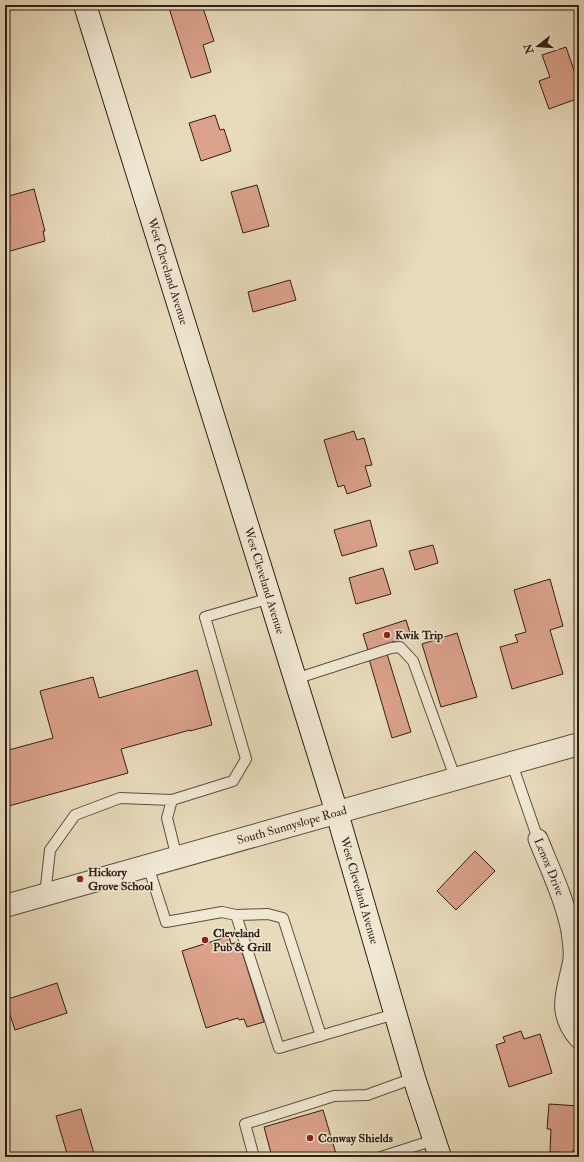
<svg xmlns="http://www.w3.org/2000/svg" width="584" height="1162" viewBox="0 0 584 1162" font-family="'IM FELL Double Pica',serif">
  <rect width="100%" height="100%" fill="#e8dbbb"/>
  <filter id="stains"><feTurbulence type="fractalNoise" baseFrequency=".005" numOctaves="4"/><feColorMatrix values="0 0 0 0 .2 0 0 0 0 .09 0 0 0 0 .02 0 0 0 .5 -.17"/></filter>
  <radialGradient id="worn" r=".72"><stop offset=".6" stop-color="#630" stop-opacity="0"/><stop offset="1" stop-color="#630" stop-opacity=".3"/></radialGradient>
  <!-- building -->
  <path fill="#dba18a" stroke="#2f1f17" d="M 180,5 L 202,5 L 214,41 L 203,45 L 211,72 L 191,78 L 169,8 Z
    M 566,47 L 579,85 L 579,98 L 549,109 L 539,81 L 550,77 L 542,55 Z
    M 215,115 L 220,130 L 224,129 L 231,151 L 201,161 L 189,123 Z
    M 257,185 L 269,226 L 243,233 L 231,192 Z
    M 34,189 L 45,231 L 43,231 L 45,241 L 7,252 L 5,242 L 5,197 Z
    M 290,280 L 296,300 L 253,312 L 248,292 Z
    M 354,431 L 357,440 L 364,438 L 372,465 L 365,466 L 371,486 L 347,494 L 344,485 L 338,487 L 324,440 Z
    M 370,520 L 377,546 L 342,556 L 334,530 Z
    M 433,545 L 438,563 L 415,570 L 409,551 Z
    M 383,568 L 391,594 L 356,604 L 349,578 Z
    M 550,579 L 563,626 L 550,630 L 563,674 L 512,689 L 500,647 L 518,642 L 515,635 L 526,632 L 514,590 Z
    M 406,620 L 411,636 L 368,650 L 363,634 Z
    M 457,633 L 477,697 L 441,707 L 422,644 Z
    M 387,654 L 411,732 L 392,738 L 369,659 Z
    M 197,670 L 212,725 L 190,731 L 190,730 L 121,749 L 128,773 L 5,807 L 5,751 L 53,738 L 40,691 L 93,677 L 99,698 Z
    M 475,851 L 495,871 L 456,910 L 437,891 Z
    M 229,936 L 231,944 L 239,942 L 264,1022 L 247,1027 L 244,1019 L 239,1020 L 238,1018 L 206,1028 L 182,951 Z
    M 57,983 L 67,1013 L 15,1030 L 5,1000 Z
    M 521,1031 L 524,1039 L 540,1034 L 552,1073 L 509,1087 L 496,1045 L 505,1042 L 503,1037 Z
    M 549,1104 L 579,1106 L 579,1150 L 573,1150 L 573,1153 L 550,1152 L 551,1129 L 547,1129 Z
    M 81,1109 L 95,1157 L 68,1157 L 56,1116 Z
    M 323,1110 L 337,1157 L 272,1157 L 264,1127 Z"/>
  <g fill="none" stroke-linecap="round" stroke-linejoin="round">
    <!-- service casing -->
    <g stroke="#5d4e40" stroke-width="12">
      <path id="service" d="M 295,679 L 391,648 L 400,647 L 413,661 L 456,780
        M 512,764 L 538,839
        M 177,858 L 167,818 L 172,800 L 233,781 L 246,759 L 205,617 L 270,598
        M 148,866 L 166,922 L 222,912 L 236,915 L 268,914 L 283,918 L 321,1036
        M 45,895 L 50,850 L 75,815 L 120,798 L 172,800
        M 236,915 L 279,1048 L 395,1014
        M 254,1157 L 245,1124 L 334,1096 L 367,1095 L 414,1078
        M 381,1157 L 434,1140"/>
    </g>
    <!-- minor casing -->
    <g stroke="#5d4e40" stroke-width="21">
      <g id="minor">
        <path id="s1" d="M 538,839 C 550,869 565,900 571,931 C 572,940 574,950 573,959 C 568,990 554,1010 579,1039"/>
      </g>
    </g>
    <!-- tertiary casing -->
    <g stroke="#5d4e40" stroke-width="24">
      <g id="tertiary">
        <path id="s2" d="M 5,906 L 579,744"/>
      </g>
    </g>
    <!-- secondary casing -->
    <g stroke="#2f1f17" stroke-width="24">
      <g id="secondary">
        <path id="s3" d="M 85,5 L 337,813 L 414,1078 L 440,1157"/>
      </g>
    </g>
    <!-- service -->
    <use href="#service" stroke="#f0e8d3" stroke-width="10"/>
    <!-- minor -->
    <use href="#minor" stroke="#f0e8d3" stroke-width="19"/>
    <!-- tertiary -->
    <use href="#tertiary" stroke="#f0e8d3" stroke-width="22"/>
    <!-- secondary -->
    <use href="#secondary" stroke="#f0e8d3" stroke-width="22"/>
  </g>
  <!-- markers -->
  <g fill="#8f2418" stroke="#f0e8d3" stroke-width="1.5">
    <circle cx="387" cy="635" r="4"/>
    <circle cx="80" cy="879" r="4"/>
    <circle cx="205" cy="940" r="4"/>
    <circle cx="310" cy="1138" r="4"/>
  </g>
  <g text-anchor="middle" stroke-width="3" stroke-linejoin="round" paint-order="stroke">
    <!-- street labels -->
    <g font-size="12" fill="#2f1f17" stroke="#f0e8d3">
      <text dy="4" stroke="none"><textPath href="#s3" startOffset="279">West Cleveland Avenue</textPath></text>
      <text dy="4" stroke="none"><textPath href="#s3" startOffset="603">West Cleveland Avenue</textPath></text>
      <text dy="4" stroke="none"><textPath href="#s2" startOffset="298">South Sunnyslope Road</textPath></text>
      <text dy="4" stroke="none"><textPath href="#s1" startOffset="30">Lenox Drive</textPath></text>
      <text dy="4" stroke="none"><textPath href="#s3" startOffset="927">West Cleveland Avenue</textPath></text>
    </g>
    <!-- poi labels -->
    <g font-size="12" font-weight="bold" fill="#2f1f17" stroke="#f0e8d3" text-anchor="start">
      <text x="395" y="639">Kwik Trip</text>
      <text x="88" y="876">Hickory<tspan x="88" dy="14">Grove School</tspan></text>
      <text x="213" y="937">Cleveland<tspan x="213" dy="14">Pub &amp; Grill</tspan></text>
      <text x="318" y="1142">Conway Shields</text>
    </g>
  </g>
  <!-- margin -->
  <rect width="584" height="1162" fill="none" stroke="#e8dbbb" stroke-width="20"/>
  <rect x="6" y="6" width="572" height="1150" fill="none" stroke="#2f1f17" stroke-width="2"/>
  <rect x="10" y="10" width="564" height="1142" fill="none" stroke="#2f1f17"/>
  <!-- north arrow -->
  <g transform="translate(538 46) rotate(253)" stroke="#f0e8d3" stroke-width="3" paint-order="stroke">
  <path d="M0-3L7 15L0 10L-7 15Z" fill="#2f1f17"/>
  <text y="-6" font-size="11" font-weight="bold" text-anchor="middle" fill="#2f1f17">N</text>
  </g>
  <rect width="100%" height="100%" filter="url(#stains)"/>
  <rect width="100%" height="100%" fill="url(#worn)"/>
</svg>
